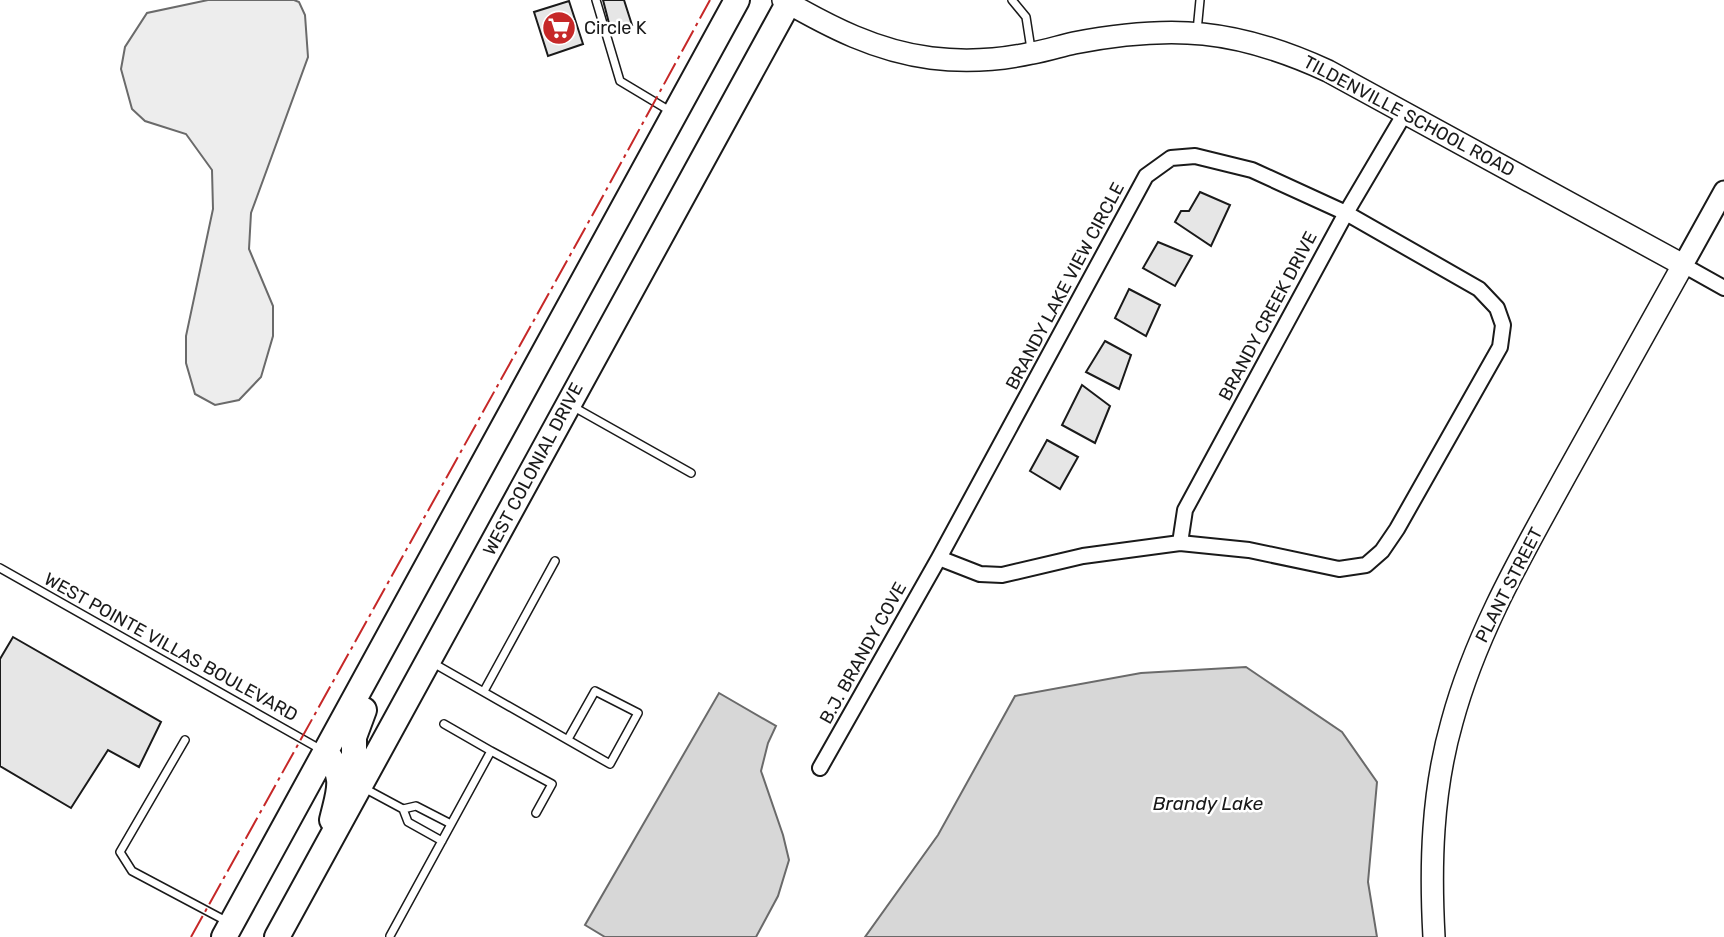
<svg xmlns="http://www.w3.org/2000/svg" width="1724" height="937" viewBox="0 0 1724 937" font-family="Rubik,sans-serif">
  <rect width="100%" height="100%" fill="#fff"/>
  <!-- built -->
  <path fill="#ededed" stroke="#6a6a6a" stroke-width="2" d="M 208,0 L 294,0 L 299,2 L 305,15 L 308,57 L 251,213 L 249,249 L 273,306 L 273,336 L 261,377 L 239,400 L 215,405 L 195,394 L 186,363 L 186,336 L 213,209 L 212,170 L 186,134 L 145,121 L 132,109 L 121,69 L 125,47 L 147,13 Z"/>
  <!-- water -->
  <path fill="#d7d7d7" stroke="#6a6a6a" stroke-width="2" d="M 1246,667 L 1342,732 L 1377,782 L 1368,882 L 1377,937 L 865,937 L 938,835 L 1015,696 L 1141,673 Z
    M 719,693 L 776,726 L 768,743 L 761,771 L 783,835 L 789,860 L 778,896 L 756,937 L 605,937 L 585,925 Z"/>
  <!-- building -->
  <path fill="#e6e6e6" stroke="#1a1a1a" stroke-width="2" d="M 603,0 L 624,0 L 632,25 L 611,31 Z
    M 569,1 L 583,44 L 548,56 L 534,12 Z
    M 1200,192 L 1230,205 L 1211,246 L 1175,222 L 1181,211 L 1189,211 Z
    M 1158,242 L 1192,256 L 1175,286 L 1143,268 Z
    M 1129,289 L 1160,305 L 1146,336 L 1115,318 Z
    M 1105,341 L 1131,355 L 1119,389 L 1086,372 Z
    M 1082,385 L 1110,406 L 1095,443 L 1062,425 Z
    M 1047,440 L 1078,457 L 1060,489 L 1030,471 Z
    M 13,637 L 161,722 L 139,767 L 108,750 L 71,808 L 0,766 L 0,659 Z"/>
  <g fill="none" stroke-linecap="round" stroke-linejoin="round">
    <!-- lane casing -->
    <g stroke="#1a1a1a" stroke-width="10">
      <path id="lane" d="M 596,0 L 620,81 L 670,111
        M 1012,0 L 1026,17 L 1031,49
        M 1197,31 L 1200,0
        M 572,406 L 691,473
        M 0,568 L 320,749
        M 433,663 L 610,764 L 638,713 L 595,691 L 568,739
        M 484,691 L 555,561
        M 444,724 L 491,751
        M 185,740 L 120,852 L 132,871 L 228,922
        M 364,788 L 403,809 L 408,822 L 442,841
        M 403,809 L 416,806 L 451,824
        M 390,936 L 491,751 L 552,784 L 536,813"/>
    </g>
    <!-- street casing -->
    <g stroke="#1a1a1a" stroke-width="18">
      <path id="street" d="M 1683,265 L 1724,288
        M 1180,543 L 1185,510 L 1346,213 L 1405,113
        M 820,768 L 939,558 L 1146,176 L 1171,158 L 1195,156 L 1252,170 L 1346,213 L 1479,289 L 1497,308 L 1503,325 L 1500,347 L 1397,529 L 1382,551 L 1366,565 L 1339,569 L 1249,550 L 1180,543 L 1083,556 L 1002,575 L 980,574 L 939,558"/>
    </g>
    <!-- secondary casing -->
    <g stroke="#1a1a1a" stroke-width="23">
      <path id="secondary" d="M 1683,265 L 1724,191"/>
    </g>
    <!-- primary casing -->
    <g stroke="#1a1a1a" stroke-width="24">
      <path id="primary" d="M 783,0 C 830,27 876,51 931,58 C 963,62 1000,60 1032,53 C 1046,51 1060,46 1074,43 C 1172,24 1237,29 1328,71 L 1683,265 C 1644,334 1606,404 1567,473 C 1523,553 1476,633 1452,722 C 1432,792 1430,865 1434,937"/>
    </g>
    <!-- highway casing -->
    <g stroke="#1a1a1a" stroke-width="28">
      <path id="highway" d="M 327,753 C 346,779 339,790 332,820
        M 360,785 L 354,754 L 354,737 L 364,710
        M 224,937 L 737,0
        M 277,937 L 790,0"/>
    </g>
    <!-- lane -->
    <use href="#lane" stroke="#fff" stroke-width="7"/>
    <!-- street -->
    <use href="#street" stroke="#fff" stroke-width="14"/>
    <!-- secondary -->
    <use href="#secondary" stroke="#fff" stroke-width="19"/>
    <!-- primary -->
    <use href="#primary" stroke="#fff" stroke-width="21"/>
    <!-- highway -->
    <use href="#highway" stroke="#fff" stroke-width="24"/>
    <!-- power -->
    <path stroke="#c62828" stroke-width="2" stroke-dasharray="24 5 3.5 5" stroke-linecap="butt" d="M 191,937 L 598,205 L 710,0"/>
  </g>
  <!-- icons -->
  <defs>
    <g id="supermarket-disc" transform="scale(1.75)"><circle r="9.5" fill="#c62828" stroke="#fff"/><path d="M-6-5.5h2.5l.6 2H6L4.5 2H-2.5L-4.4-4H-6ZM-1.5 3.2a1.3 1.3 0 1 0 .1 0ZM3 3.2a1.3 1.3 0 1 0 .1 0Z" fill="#fff"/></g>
  </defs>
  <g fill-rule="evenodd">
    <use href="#supermarket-disc" x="559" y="28"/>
  </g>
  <g text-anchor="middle" stroke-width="5" stroke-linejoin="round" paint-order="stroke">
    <!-- poi labels -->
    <g font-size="18" fill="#1a1a1a" stroke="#fff" text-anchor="start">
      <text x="584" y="34">Circle K</text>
    </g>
    <!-- street labels -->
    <g font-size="18" fill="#1a1a1a" stroke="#fff">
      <text transform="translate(1409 116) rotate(28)" y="6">TILDENVILLE SCHOOL ROAD</text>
      <text transform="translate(1065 286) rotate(-62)" y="6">BRANDY LAKE VIEW CIRCLE</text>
      <text transform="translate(1268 316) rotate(-62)" y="6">BRANDY CREEK DRIVE</text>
      <text transform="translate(533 469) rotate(-62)" y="6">WEST COLONIAL DRIVE</text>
      <text transform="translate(1509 585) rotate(-63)" y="6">PLANT STREET</text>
      <text transform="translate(171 647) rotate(29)" y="6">WEST POINTE VILLAS BOULEVARD</text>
      <text transform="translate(863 653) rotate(-61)" y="6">B.J. BRANDY COVE</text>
    </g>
    <!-- water labels -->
    <g font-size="19" font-style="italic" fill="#1a1a1a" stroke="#fff">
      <text x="1208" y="810">Brandy Lake</text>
    </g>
  </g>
</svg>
